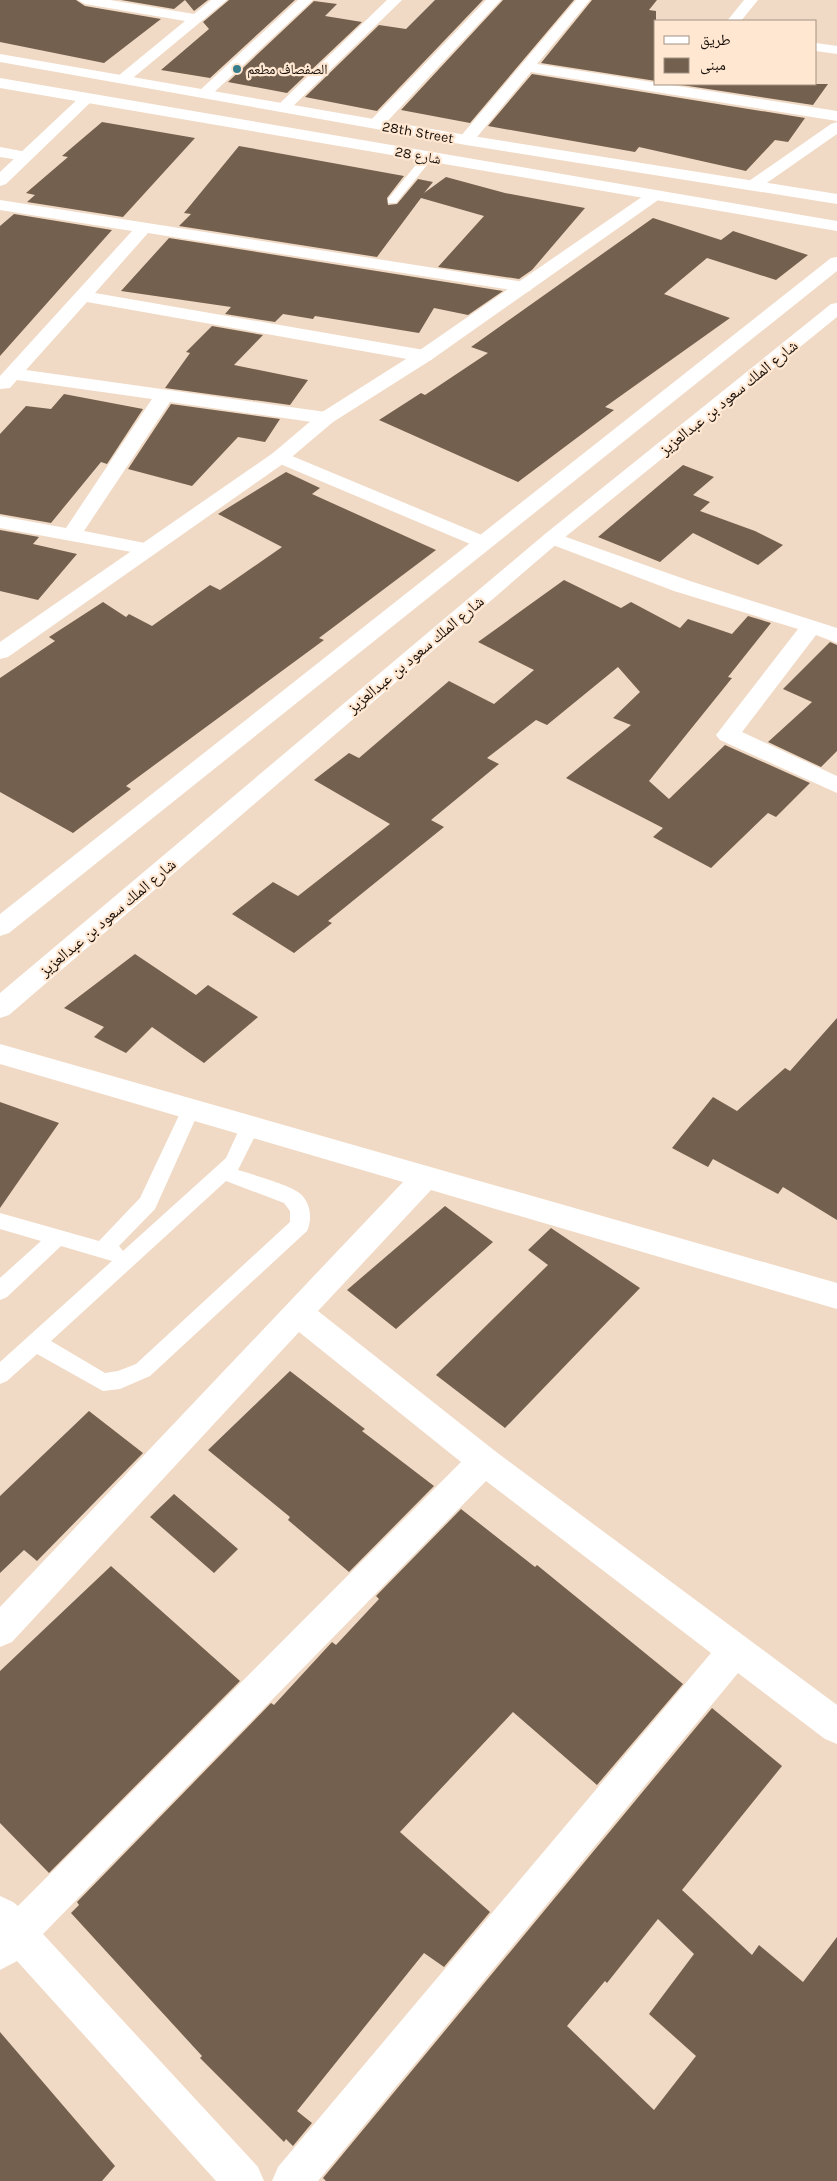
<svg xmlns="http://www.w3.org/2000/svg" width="837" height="2181" viewBox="0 0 837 2181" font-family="Karla,'Noto Naskh Arabic',sans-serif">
  <rect width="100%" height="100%" fill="#f1dac5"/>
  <!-- building -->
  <path fill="#74604e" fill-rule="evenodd" d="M 0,0 L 76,0 L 85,6 L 161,19 L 104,63 L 0,42 Z
    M 121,0 L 208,0 L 194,11 L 185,0 L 174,9 Z
    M 229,0 L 295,0 L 210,78 L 161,70 L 209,29 L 203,22 Z
    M 435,0 L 483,0 L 377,111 L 305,97 L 379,25 L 406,29 Z
    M 503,0 L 574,0 L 470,123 L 401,110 Z
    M 592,0 L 657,0 L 649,10 L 656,11 L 656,81 L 541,63 Z
    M 314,1 L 337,4 L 325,16 L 362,22 L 287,93 L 228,82 Z
    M 532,74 L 805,118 L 788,142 L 775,140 L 746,171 L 639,147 L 635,152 L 488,126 Z
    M 675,84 L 828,84 L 813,105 Z
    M 102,122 L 195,138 L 123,217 L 27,202 L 35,195 L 26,193 L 68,157 L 62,156 Z
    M 239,146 L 404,176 L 387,198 L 388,205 L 397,204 L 418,179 L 433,182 L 424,193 L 446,177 L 505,193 L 585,208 L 532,270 L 519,279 L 438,267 L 484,216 L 421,198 L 377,257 L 179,226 L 191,214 L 184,213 Z
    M 14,214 L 112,230 L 0,356 L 0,226 Z
    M 653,218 L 721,240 L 733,231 L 808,255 L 776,280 L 707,258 L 664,294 L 730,318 L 605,407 L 614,410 L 518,482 L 379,420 L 421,393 L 425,395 L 488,353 L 471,347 Z
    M 169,238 L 427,279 L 503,291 L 468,315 L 434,308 L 419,333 L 315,316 L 313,319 L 283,314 L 275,322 L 225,314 L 231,307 L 121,291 Z
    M 212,326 L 263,335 L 234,365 L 308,380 L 290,405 L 165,388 L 190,353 L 186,352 Z
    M 64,394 L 143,409 L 107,464 L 101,462 L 51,523 L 0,514 L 0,434 L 26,406 L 51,409 Z
    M 171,404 L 280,419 L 265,442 L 238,437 L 192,486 L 128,469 Z
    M 683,465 L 714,477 L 693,495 L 710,502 L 700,511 L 755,531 L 783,545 L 758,565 L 693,533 L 660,562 L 598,537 Z
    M 286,472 L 320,488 L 312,494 L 436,550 L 319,638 L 324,640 L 126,786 L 131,789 L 73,833 L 0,792 L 0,678 L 55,641 L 49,637 L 103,602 L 126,617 L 129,614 L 152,626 L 210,585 L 220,590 L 282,547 L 218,514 Z
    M 0,530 L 39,537 L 33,544 L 77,554 L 38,600 L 0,591 Z
    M 564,580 L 621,608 L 631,602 L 680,628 L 688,619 L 732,634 L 748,616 L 771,623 L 728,677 L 732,678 L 649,781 L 669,799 L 725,745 L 810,783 L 776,817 L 768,813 L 711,868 L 653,837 L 663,828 L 566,778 L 631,725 L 613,718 L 640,692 L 618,667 L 547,725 L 536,720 L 487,758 L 499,764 L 431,820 L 444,827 L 328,921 L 332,923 L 294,953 L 232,914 L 273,882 L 298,896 L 390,824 L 314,780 L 349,753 L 359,758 L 449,681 L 494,704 L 534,670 L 478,642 Z
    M 830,642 L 837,645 L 837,751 L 821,767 L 768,742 L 812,702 L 783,689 Z
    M 135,954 L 196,995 L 208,985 L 258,1017 L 204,1063 L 152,1027 L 126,1053 L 94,1037 L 104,1027 L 64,1008 Z
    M 837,1018 L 837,1220 L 783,1187 L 778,1194 L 713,1159 L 708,1167 L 672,1148 L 713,1097 L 737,1111 L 785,1068 L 790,1071 Z
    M 0,1102 L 59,1123 L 0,1208 Z
    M 445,1206 L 493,1242 L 396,1329 L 347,1290 Z
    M 551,1228 L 640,1288 L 505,1428 L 436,1375 L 548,1265 L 528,1250 Z
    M 290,1371 L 365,1429 L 362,1431 L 434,1486 L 349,1572 L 288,1520 L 290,1517 L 208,1450 Z
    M 89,1411 L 143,1453 L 37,1561 L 24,1550 L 0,1573 L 0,1496 Z
    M 174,1494 L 238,1549 L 214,1573 L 150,1517 Z
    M 461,1509 L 535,1567 L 537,1565 L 683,1684 L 597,1785 L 513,1712 L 400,1832 L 490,1912 L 444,1967 L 424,1953 L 297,2111 L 312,2123 L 293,2146 L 286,2139 L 284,2142 L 200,2058 L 202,2056 L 71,1913 L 79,1905 L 77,1902 L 271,1703 L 274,1705 L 332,1642 L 336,1645 L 379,1599 L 376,1596 Z
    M 111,1566 L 240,1681 L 49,1873 L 0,1823 L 0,1671 Z
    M 712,1708 L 782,1766 L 682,1890 L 752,1955 L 759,1945 L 803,1982 L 837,1937 L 837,2181 L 326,2181 L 323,2178 ZM 658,1919 L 694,1954 L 649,2014 L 696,2056 L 654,2110 L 567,2026 L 605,1981 L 607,1983 Z
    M 0,2032 L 115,2166 L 102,2181 L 0,2181 Z"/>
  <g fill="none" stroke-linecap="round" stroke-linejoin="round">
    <!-- lane -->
    <path fill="#fff" fill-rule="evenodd" d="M 428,154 L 433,157 L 432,159 L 396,203 L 388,203 L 388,199 L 424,155 Z
      M 191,1102 L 198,1104 L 200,1109 L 155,1209 L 119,1246 L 123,1251 L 226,1158 L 243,1121 L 250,1119 L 257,1121 L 260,1126 L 238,1170 C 251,1174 289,1185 298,1192 C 310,1200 313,1218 307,1231 L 150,1376 L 120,1389 L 103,1391 L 37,1354 L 7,1381 L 0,1384 L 0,1362 L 112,1261 L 61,1246 L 7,1297 L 0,1300 L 0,1278 L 41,1241 L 0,1229 L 0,1213 L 99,1241 L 140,1198 L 182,1109 L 184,1104 ZM 226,1181 L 284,1203 L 290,1211 L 290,1222 L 136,1364 L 118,1371 L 105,1373 L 51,1341 Z"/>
    <!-- street -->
    <path fill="#fff" fill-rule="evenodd" d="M 78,0 L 110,0 L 194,14 L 211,0 L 227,0 L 128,82 L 118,82 L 115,79 L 118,76 L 185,21 L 85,4 Z
      M 298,0 L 313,0 L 209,97 L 199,97 L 196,94 L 199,91 Z
      M 486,0 L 501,0 L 382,127 L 370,127 L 368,124 L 370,121 Z
      M 576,0 L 590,0 L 537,64 L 837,111 L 837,121 L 531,72 L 472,143 L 460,143 L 458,140 L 460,137 Z
      M 744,0 L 758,0 L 741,21 L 727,21 Z
      M 816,43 L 837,46 L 837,54 L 816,51 Z
      M 837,122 L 837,134 L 758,189 L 746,189 L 744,186 L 746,183 L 831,124 Z
      M 0,147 L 32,153 L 34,156 L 26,161 L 0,157 Z
      M 0,200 L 524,282 L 530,283 L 533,287 L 530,291 L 524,292 L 148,233 L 95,293 L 424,350 L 431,352 L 433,356 L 431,360 L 424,362 L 87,302 L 26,370 L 326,412 L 333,414 L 336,418 L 333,422 L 326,424 L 170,402 L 84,531 L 155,545 L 158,549 L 155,553 L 148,555 L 0,528 L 0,516 L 66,528 L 152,399 L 17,380 L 10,388 L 0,389 L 0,376 L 132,231 L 0,210 Z
      M 280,451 L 489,538 L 492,542 L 489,546 L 482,548 L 475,546 L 273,461 L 270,457 L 273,453 Z
      M 552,532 L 690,581 L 837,628 L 837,643 L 816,635 L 742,732 L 837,776 L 837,793 L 720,740 L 716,735 L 798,629 L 674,591 L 545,542 L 542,538 L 545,534 Z
      M 0,1044 L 837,1283 L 837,1309 L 431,1190 L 318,1311 L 495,1451 L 837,1705 L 837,1744 L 825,1739 L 738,1673 L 318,2181 L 272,2181 L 278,2167 L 711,1653 L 486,1481 L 43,1934 L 258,2167 L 264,2181 L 216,2181 L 17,1961 L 0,1970 L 0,1896 L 13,1902 L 18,1906 L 461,1462 L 299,1332 L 12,1642 L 0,1647 L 0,1607 L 403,1182 L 0,1064 Z"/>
    <!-- secondary -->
    <path fill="#fff" fill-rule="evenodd" d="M 387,0 L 402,0 L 288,111 L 278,111 L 275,108 L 278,105 Z
      M 87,93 L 95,98 L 92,101 L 6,184 L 0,186 L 0,172 L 82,95 Z
      M 655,190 L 661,192 L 663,195 L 661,198 L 431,360 L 333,422 L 287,461 L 8,657 L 0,659 L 0,642 L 273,453 L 319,414 L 417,352 L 649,192 Z"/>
    <!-- primary -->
    <path fill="#fff" fill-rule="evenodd" d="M 0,54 L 466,135 L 837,194 L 837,204 L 466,145 L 0,62 Z
      M 0,78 L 837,221 L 837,231 L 0,88 Z
      M 837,257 L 837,271 L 9,933 L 0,936 L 0,914 L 831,258 Z
      M 837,303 L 837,317 L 559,542 L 9,1015 L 0,1018 L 0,993 L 545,534 L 831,304 Z"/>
  </g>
  <!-- markers -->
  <circle fill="#387d8b" stroke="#ffe7d2" stroke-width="2" cx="237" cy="69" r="5"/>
  <g text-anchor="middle" stroke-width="4.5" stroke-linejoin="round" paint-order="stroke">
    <!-- far-poi labels -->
    <g font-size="14" fill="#170f08" stroke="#ffe7d2" text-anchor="start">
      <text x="247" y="74">الصفصاف مطعم</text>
    </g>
    <!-- far-street labels -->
    <g font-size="14" fill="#170f08" stroke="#ffe7d2">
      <text transform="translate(418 132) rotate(10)" y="5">28th Street</text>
      <text transform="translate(418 155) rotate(10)" y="5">شارع 28</text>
    </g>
    <!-- street labels -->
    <g font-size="16" fill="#170f08" stroke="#ffe7d2">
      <text transform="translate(728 397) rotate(-39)" y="6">شارع الملك سعود بن عبدالعزيز</text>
      <text transform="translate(415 654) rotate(-40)" y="6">شارع الملك سعود بن عبدالعزيز</text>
      <text transform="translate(107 917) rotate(-40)" y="6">شارع الملك سعود بن عبدالعزيز</text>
    </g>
  </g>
  <!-- legend -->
  <rect x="654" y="20" width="162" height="65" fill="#ffe7d2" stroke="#a29181"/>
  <rect x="664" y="36" width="25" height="8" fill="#ffffff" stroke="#a29181"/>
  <text x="700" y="45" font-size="15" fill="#170f08">طريق</text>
  <rect x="664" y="58" width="25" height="15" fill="#74604e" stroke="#a29181"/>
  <text x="700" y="70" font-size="15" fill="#170f08">مبنى</text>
</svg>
